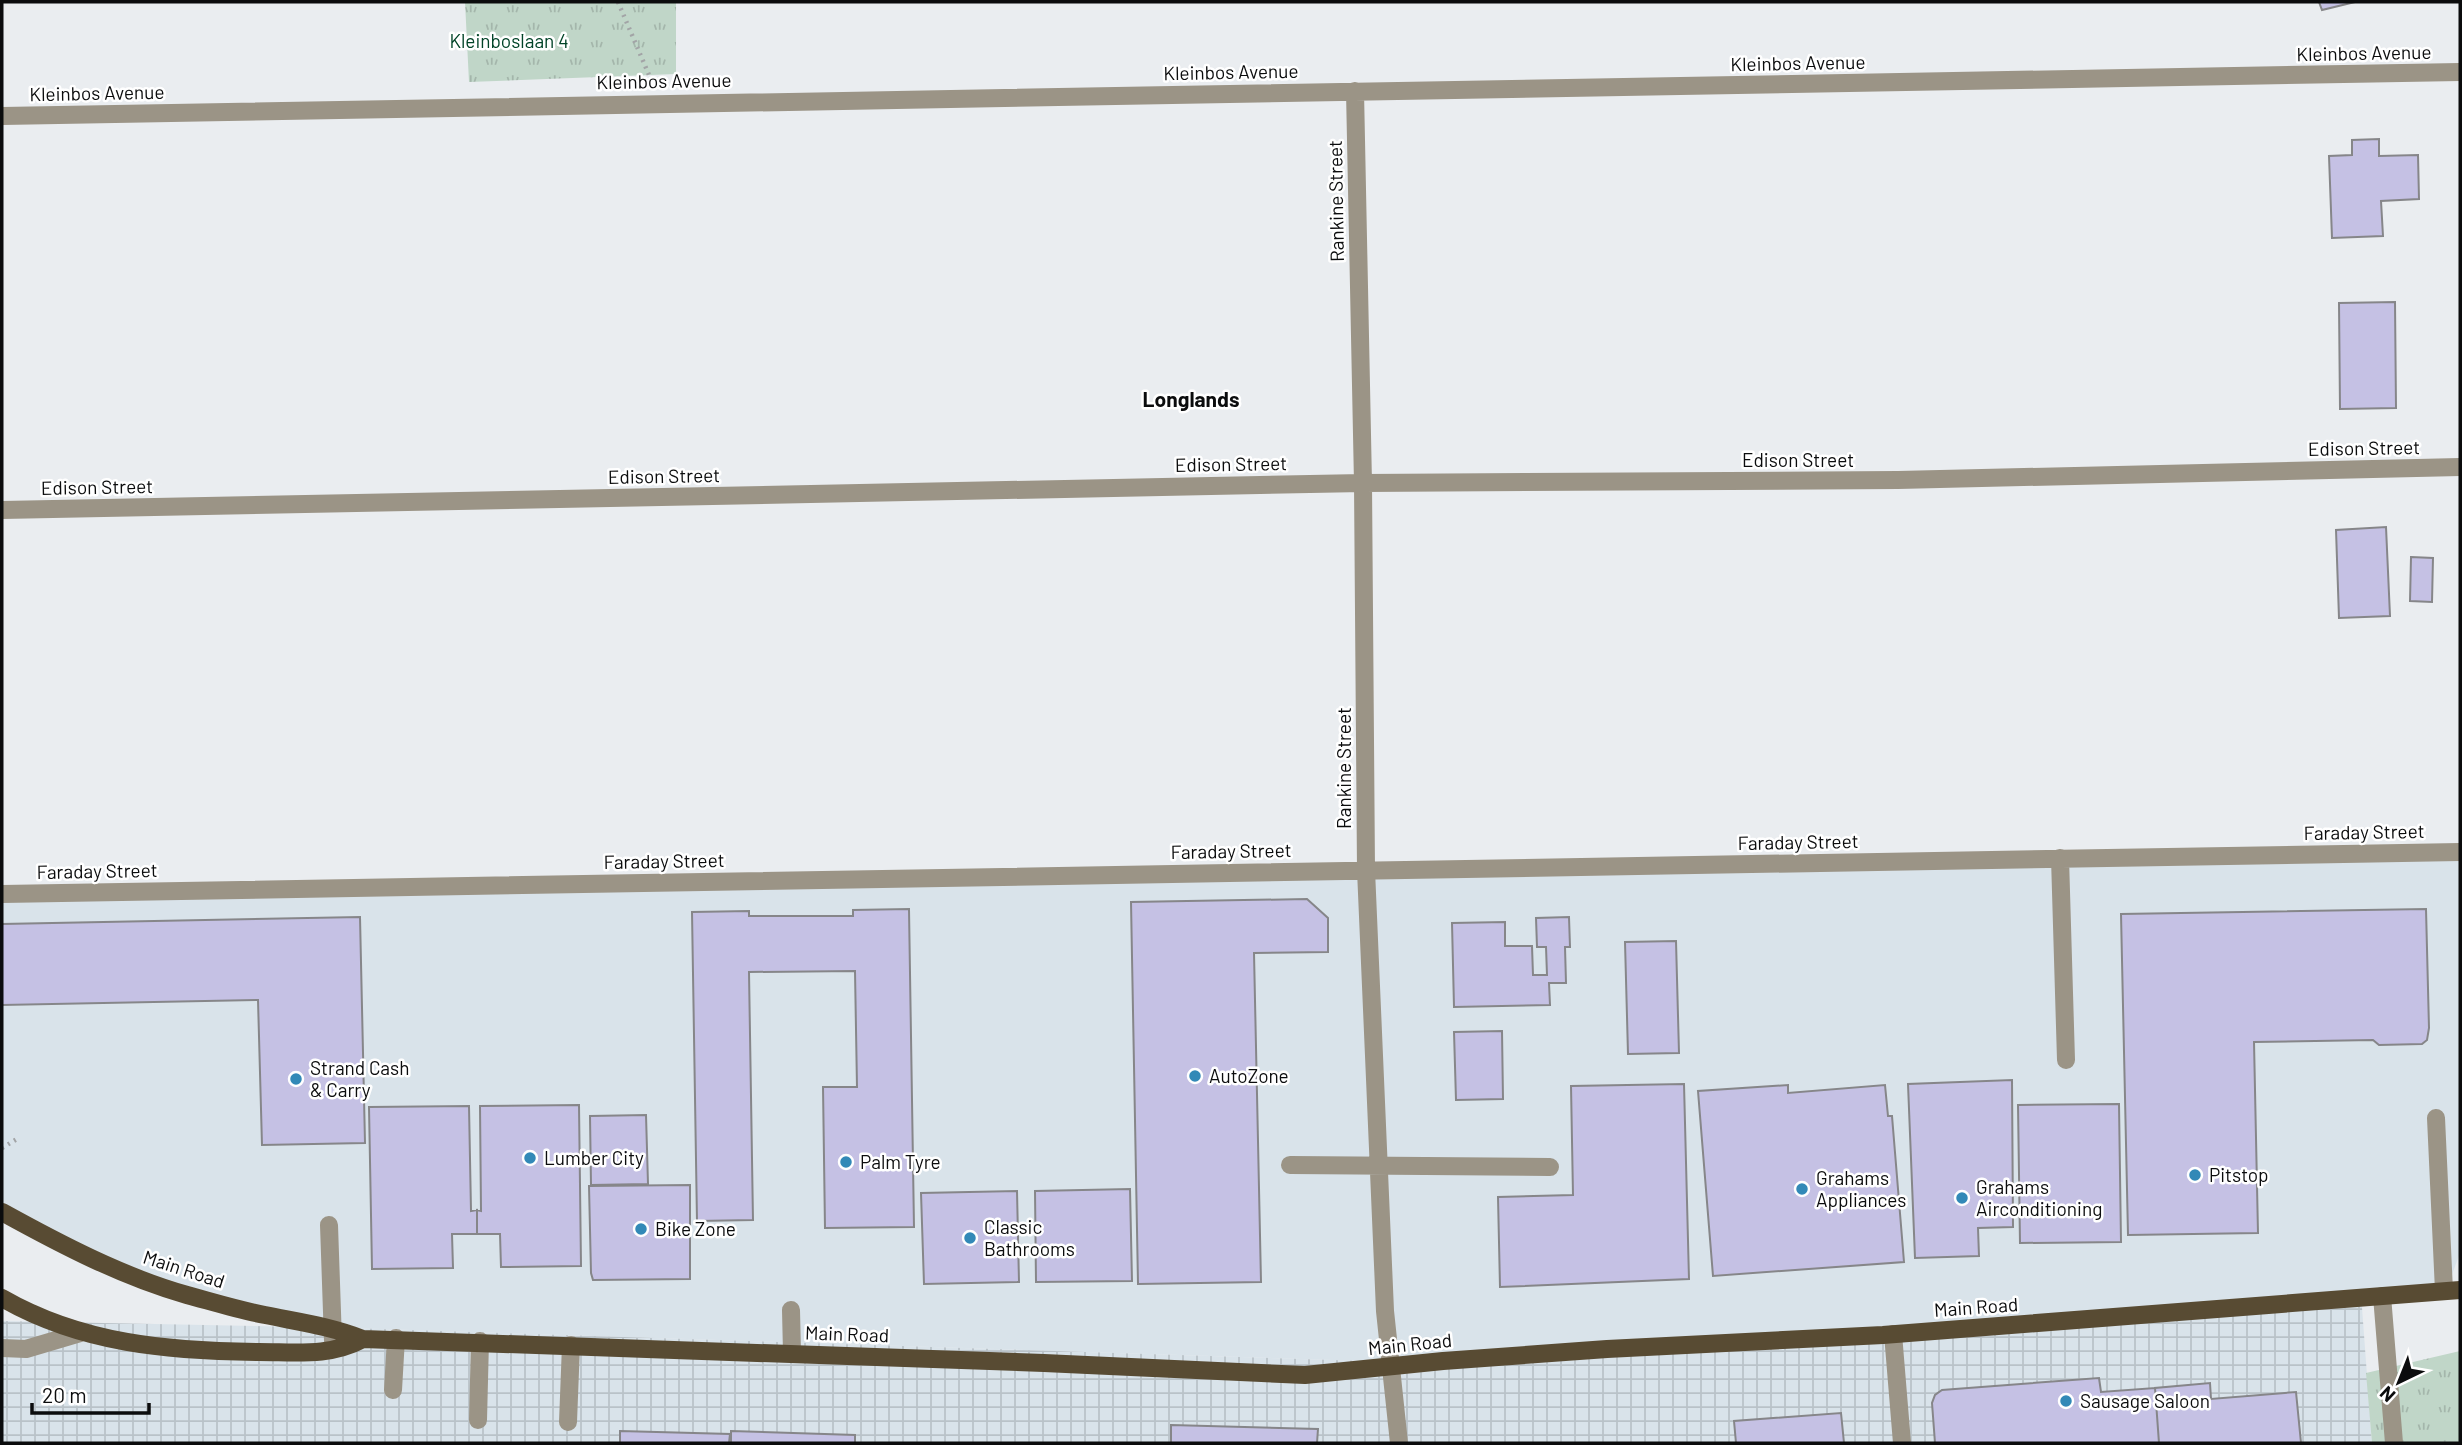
<svg xmlns="http://www.w3.org/2000/svg" width="2462" height="1445" viewBox="0 0 2462 1445" font-family="Barlow,sans-serif">
  <defs>
    <pattern id="industrial-grid" width="8" height="8" patternUnits="userSpaceOnUse" patternTransform="scale(1.75)"><rect width="8" height="8" fill="#d9e3ea"/><path d="M0 4h8M4 0v8" fill="none" stroke="#b9c2c8"/></pattern>
    <pattern id="grass-tufts" width="24" height="20" patternUnits="userSpaceOnUse" patternTransform="scale(1.75)"><rect width="24" height="20" fill="#c0d6c8"/><path d="M3 7l-1-3M5 7V3M7 7l1-3M15 17l-1-3M17 17v-4M19 17l1-3" fill="none" stroke="#a4b6ab"/></pattern>
  </defs>
  <rect width="100%" height="100%" fill="#eaedf0"/>
  <!-- built -->
  <path fill="#d9e3ea" d="M 2460,848 L 2460,1253 L 2447,1288 L 1394,1362 L 349,1328 L 262,1312 L 120,1265 L 2,1207 L 2,895 Z"/>
  <!-- industrial -->
  <path fill="url(#industrial-grid)" d="M 2361,1294 L 2372,1443 L 2,1443 L 2,1321 L 349,1328 L 1394,1362 Z"/>
  <!-- grass -->
  <path fill="url(#grass-tufts)" d="M 465,2 L 676,2 L 676,74 L 469,82 Z
    M 2460,1351 L 2460,1443 L 2372,1443 L 2366,1373 Z"/>
  <!-- building -->
  <path fill="#c5c1e4" stroke="#868689" stroke-width="2" d="M 2319,2 L 2355,2 L 2322,10 Z
    M 2379,139 L 2379,156 L 2418,155 L 2419,199 L 2381,201 L 2383,236 L 2332,238 L 2329,156 L 2352,155 L 2352,140 Z
    M 2395,302 L 2396,408 L 2340,409 L 2339,303 Z
    M 2386,527 L 2390,616 L 2339,618 L 2336,530 Z
    M 2411,557 L 2433,558 L 2432,602 L 2410,601 Z
    M 1307,899 L 1328,918 L 1328,952 L 1254,953 L 1261,1282 L 1138,1284 L 1131,902 Z
    M 909,909 L 914,1227 L 825,1228 L 823,1087 L 857,1087 L 855,971 L 749,972 L 753,1220 L 697,1221 L 692,912 L 749,911 L 749,916 L 853,916 L 853,910 Z
    M 2426,909 L 2429,1028 L 2427,1040 L 2422,1044 L 2379,1045 L 2373,1040 L 2254,1042 L 2258,1233 L 2128,1235 L 2121,914 Z
    M 360,917 L 365,1143 L 262,1145 L 258,1000 L 2,1005 L 2,924 Z
    M 1569,917 L 1570,947 L 1565,947 L 1566,983 L 1549,983 L 1550,1005 L 1454,1007 L 1452,923 L 1505,922 L 1505,946 L 1532,946 L 1533,975 L 1547,975 L 1546,947 L 1537,947 L 1536,918 Z
    M 1676,941 L 1679,1053 L 1628,1054 L 1625,942 Z
    M 1502,1031 L 1503,1099 L 1456,1100 L 1454,1032 Z
    M 2012,1080 L 2013,1227 L 1978,1228 L 1979,1256 L 1915,1258 L 1908,1084 Z
    M 1684,1084 L 1689,1279 L 1500,1287 L 1498,1197 L 1573,1195 L 1571,1086 Z
    M 1788,1085 L 1788,1093 L 1885,1085 L 1888,1116 L 1892,1116 L 1904,1262 L 1713,1276 L 1698,1091 Z
    M 2119,1104 L 2121,1242 L 2020,1243 L 2018,1105 Z
    M 579,1105 L 581,1266 L 501,1267 L 500,1234 L 477,1234 L 477,1210 L 481,1211 L 480,1106 Z
    M 469,1106 L 471,1211 L 477,1210 L 477,1234 L 452,1234 L 453,1268 L 372,1269 L 369,1107 Z
    M 646,1115 L 648,1184 L 591,1185 L 590,1116 Z
    M 690,1185 L 690,1279 L 593,1280 L 591,1273 L 589,1186 Z
    M 1130,1189 L 1132,1281 L 1036,1282 L 1035,1191 Z
    M 1017,1191 L 1019,1282 L 924,1284 L 921,1193 Z
    M 2099,1378 L 2101,1392 L 2155,1388 L 2159,1443 L 1935,1443 L 1932,1403 L 1935,1395 L 1942,1390 Z
    M 2210,1383 L 2211,1399 L 2296,1392 L 2301,1443 L 2159,1443 L 2155,1388 Z
    M 1841,1413 L 1844,1443 L 1736,1443 L 1734,1421 Z
    M 1171,1425 L 1318,1429 L 1317,1443 L 1171,1443 Z
    M 620,1431 L 730,1434 L 729,1443 L 620,1443 Z
    M 731,1431 L 855,1435 L 855,1443 L 731,1443 Z"/>
  <g fill="none" stroke-linecap="round" stroke-linejoin="round">
    <!-- path -->
    <path stroke="#a2a4a6" stroke-width="4.5" stroke-dasharray="2 5" stroke-linecap="butt" d="M 618,2 L 649,75
      M 2,1148 L 17,1139"/>
    <!-- minor -->
    <path stroke="#9b9486" stroke-width="18" d="M 1355,91 L 1363,483 L 1366,870 L 1385,1311 L 1399,1443
      M 2,116 L 2460,72
      M 2,510 L 1363,483 L 1898,480 L 2460,467
      M 2060,858 L 2066,1060
      M 2,894 L 2460,852
      M 2436,1118 L 2444,1291
      M 1290,1165 L 1550,1167
      M 329,1225 L 333,1341
      M 2382,1296 L 2394,1443
      M 791,1310 L 792,1353
      M 1893,1334 L 1902,1443
      M 2,1348 L 26,1349 L 80,1333
      M 393,1390 L 396,1338
      M 478,1420 L 480,1341
      M 568,1422 L 571,1345"/>
    <!-- major -->
    <path stroke="#584b33" stroke-width="18" d="M 2,1212 C 60,1244 123,1277 187,1295 C 213,1302 239,1310 265,1315 C 299,1322 330,1326 363,1339 L 1044,1363 L 1305,1375 L 1443,1361 L 1607,1349 L 1883,1335 L 2460,1290
      M 2,1298 C 82,1344 169,1351 259,1352 C 296,1352 329,1357 363,1339"/>
  </g>
  <!-- markers -->
  <g fill="#3289b7" stroke="#fff" stroke-width="2.5">
    <circle cx="1195" cy="1076" r="7"/>
    <circle cx="296" cy="1079" r="7"/>
    <circle cx="530" cy="1158" r="7"/>
    <circle cx="846" cy="1162" r="7"/>
    <circle cx="2195" cy="1175" r="7"/>
    <circle cx="1802" cy="1189" r="7"/>
    <circle cx="1962" cy="1198" r="7"/>
    <circle cx="641" cy="1229" r="7"/>
    <circle cx="970" cy="1238" r="7"/>
    <circle cx="2066" cy="1401" r="7"/>
  </g>
  <g text-anchor="middle" stroke-width="5" stroke-linejoin="round" paint-order="stroke">
    <!-- park labels -->
    <g font-size="19" fill="#014327" stroke="#fff">
      <text x="509" y="48">Kleinboslaan 4</text>
    </g>
    <!-- street labels -->
    <g font-size="19" fill="#0b0c0d" stroke="#fff">
      <text transform="translate(2364 53) rotate(-1)" y="7">Kleinbos Avenue</text>
      <text transform="translate(1798 63) rotate(-1)" y="7">Kleinbos Avenue</text>
      <text transform="translate(1231 72) rotate(-1)" y="7">Kleinbos Avenue</text>
      <text transform="translate(664 81) rotate(-1)" y="7">Kleinbos Avenue</text>
      <text transform="translate(97 93) rotate(-1)" y="7">Kleinbos Avenue</text>
      <text transform="translate(1336 201) rotate(-91)" y="7">Rankine Street</text>
      <text transform="translate(2364 448) rotate(-1)" y="7">Edison Street</text>
      <text x="1798" y="467">Edison Street</text>
      <text transform="translate(1231 464) rotate(-1)" y="7">Edison Street</text>
      <text transform="translate(664 476) rotate(-1)" y="7">Edison Street</text>
      <text transform="translate(97 487) rotate(-1)" y="7">Edison Street</text>
      <text transform="translate(1344 768) rotate(-90)" y="7">Rankine Street</text>
      <text transform="translate(2364 832) rotate(-1)" y="7">Faraday Street</text>
      <text transform="translate(1798 842) rotate(-1)" y="7">Faraday Street</text>
      <text transform="translate(1231 851) rotate(-1)" y="7">Faraday Street</text>
      <text transform="translate(664 861) rotate(-1)" y="7">Faraday Street</text>
      <text transform="translate(97 871) rotate(-1)" y="7">Faraday Street</text>
      <text transform="translate(184 1269) rotate(18)" y="7">Main Road</text>
      <text transform="translate(1976 1307) rotate(-4)" y="7">Main Road</text>
      <text transform="translate(847 1334) rotate(2)" y="7">Main Road</text>
      <text transform="translate(1410 1344) rotate(-6)" y="7">Main Road</text>
    </g>
    <!-- poi labels -->
    <g font-size="19" fill="#0b0c0d" stroke="#fff" text-anchor="start">
      <text x="310" y="1075">Strand Cash<tspan x="310" dy="22">&amp; Carry</tspan></text>
      <text x="1209" y="1083">AutoZone</text>
      <text x="544" y="1165">Lumber City</text>
      <text x="860" y="1169">Palm Tyre</text>
      <text x="2209" y="1182">Pitstop</text>
      <text x="1816" y="1185">Grahams<tspan x="1816" dy="22">Appliances</tspan></text>
      <text x="1976" y="1194">Grahams<tspan x="1976" dy="22">Airconditioning</tspan></text>
      <text x="984" y="1234">Classic<tspan x="984" dy="22">Bathrooms</tspan></text>
      <text x="655" y="1236">Bike Zone</text>
      <text x="2080" y="1408">Sausage Saloon</text>
    </g>
    <!-- neighbourhood labels -->
    <g font-size="21" font-weight="bold" fill="#0b0c0d" stroke="#fff">
      <text x="1191" y="407">Longlands</text>
    </g>
  </g>
  <!-- border -->
  <rect width="2462" height="1445" fill="none" stroke="#0b0c0d" stroke-width="7"/>
  <!-- north arrow -->
  <g transform="translate(2399 1382) rotate(223)" stroke="#ffffff" stroke-width="5" paint-order="stroke">
  <path d="M0-5L12 26L0 18L-12 26Z" fill="#0b0c0d"/>
  <text y="-10" font-size="19" font-weight="bold" text-anchor="middle" fill="#0b0c0d">N</text>
  </g>
  <!-- scale -->
  <path d="M32 1403v10h117v-10" fill="none" stroke="#0b0c0d" stroke-width="3.5"/>
  <text x="42" y="1403" font-size="21" fill="#0b0c0d" stroke="#ffffff" stroke-width="5" paint-order="stroke">20 m</text>
</svg>
